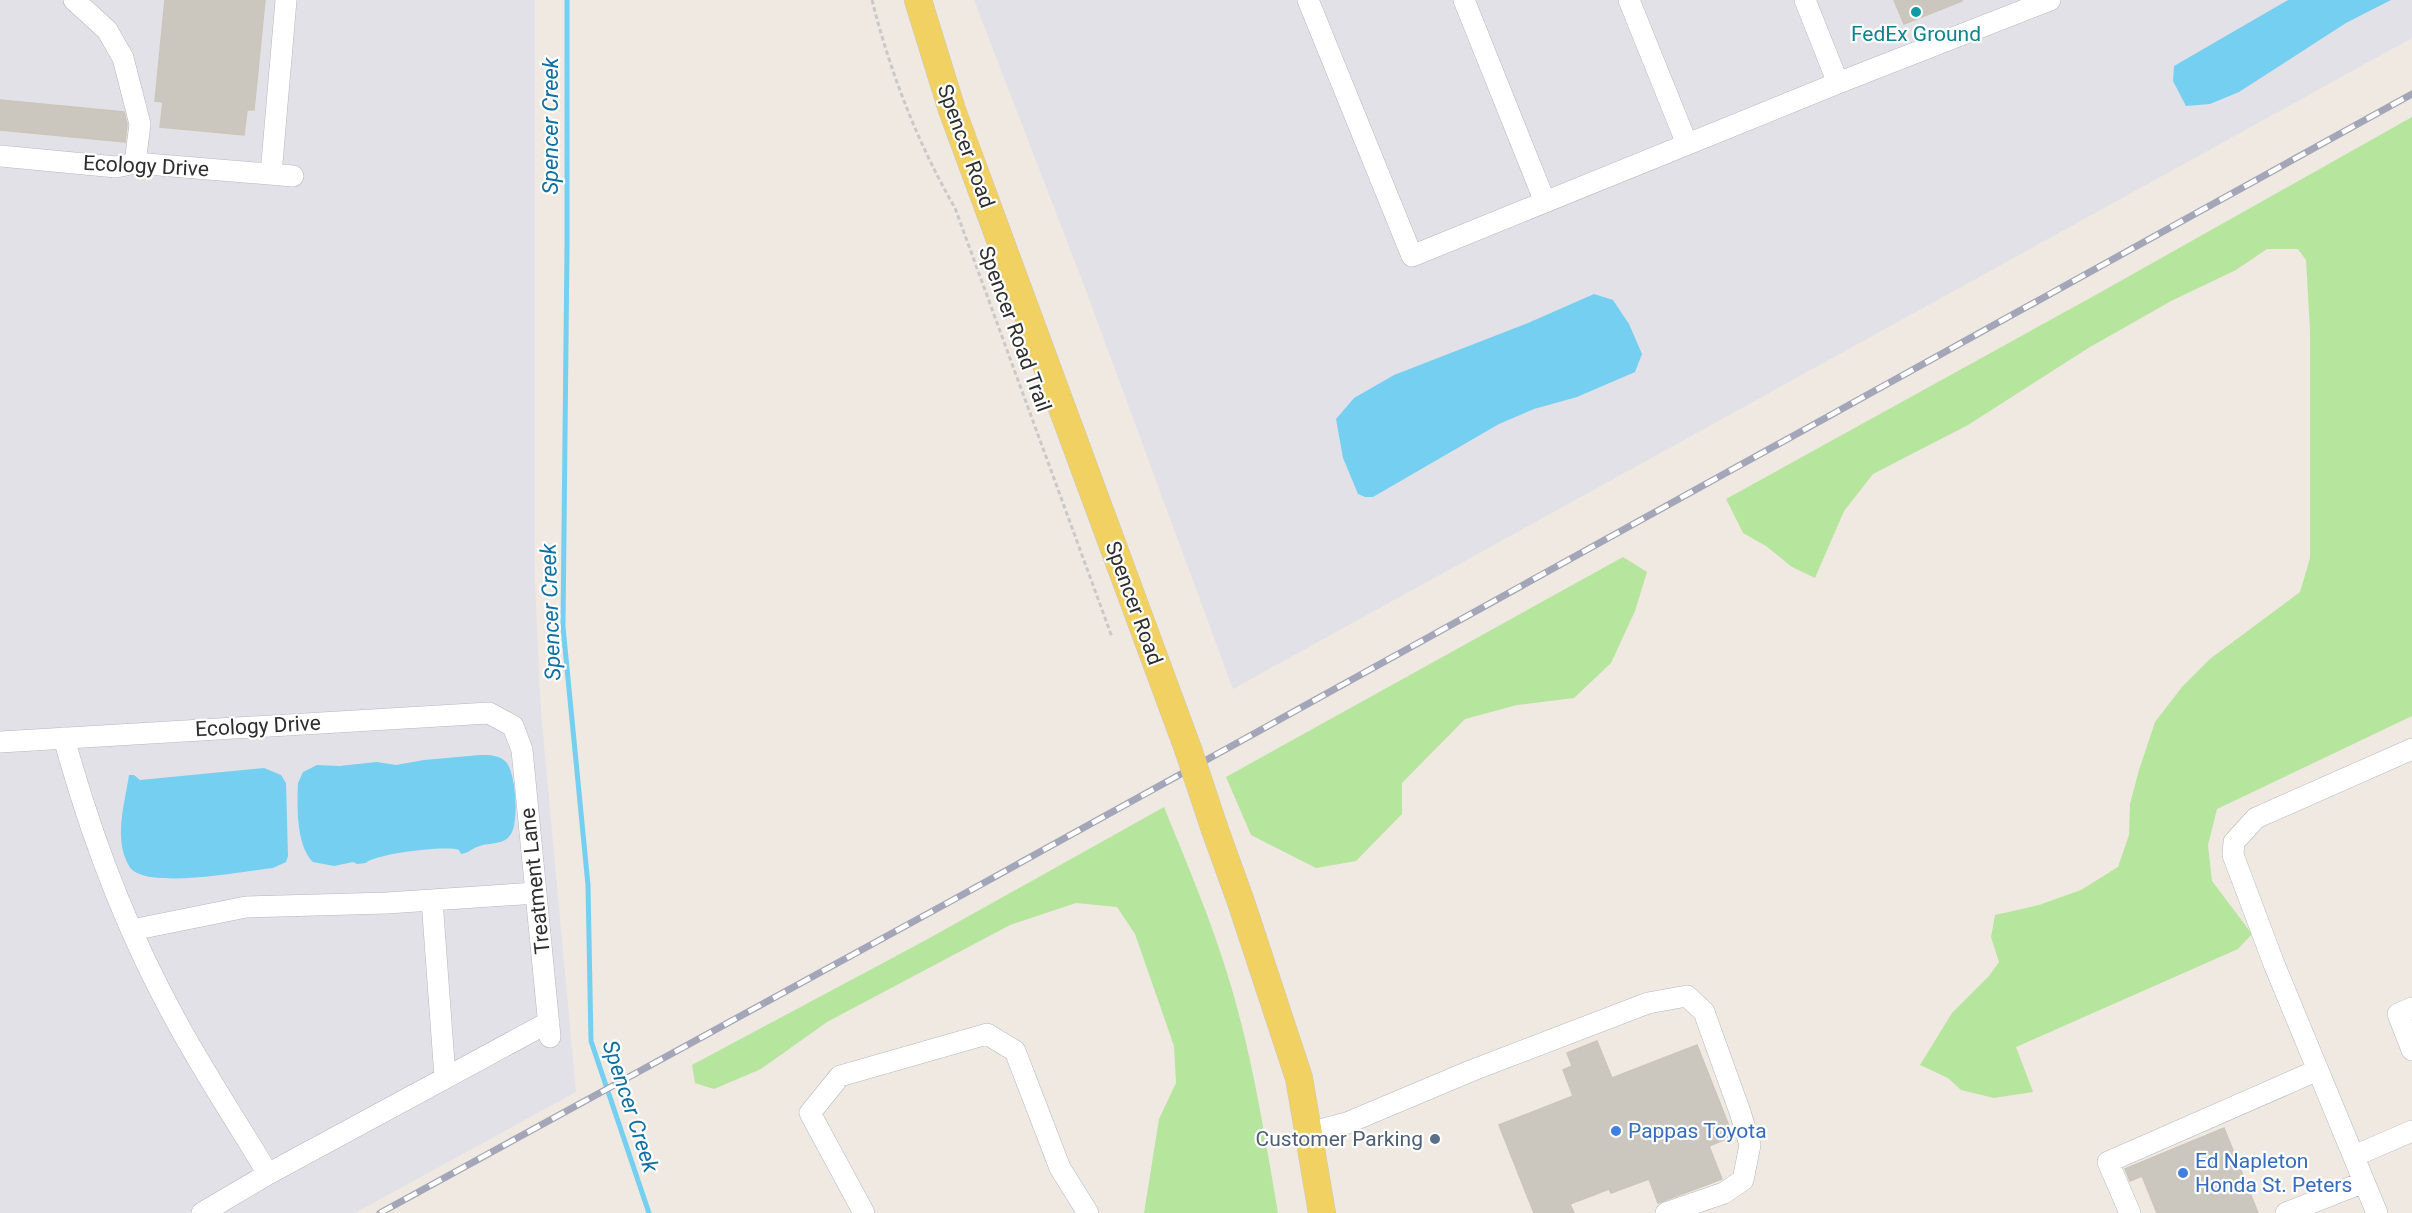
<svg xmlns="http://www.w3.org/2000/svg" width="2412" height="1213" viewBox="0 0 2412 1213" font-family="Roboto,sans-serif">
  <rect width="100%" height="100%" fill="#efe9e1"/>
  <!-- industrial -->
  <path fill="#e3e1e8" d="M 0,0 L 535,0 L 535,584 L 541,713 L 576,1092 L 355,1213 L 0,1213 Z
    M 974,0 L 2412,0 L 2412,38 L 1233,689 L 1085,288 Z"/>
  <!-- green -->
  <path fill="#b6e59e" d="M 2412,117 L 2412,716 L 2217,809 L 2208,845 L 2212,881 L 2252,934 L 2238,949 L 2016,1047 L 2033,1092 L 1994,1098 L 1961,1090 L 1948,1078 L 1920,1065 L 1952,1013 L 1989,976 L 1999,962 L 1991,937 L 1995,915 L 2039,905 L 2081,890 L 2118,867 L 2129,835 L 2130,804 L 2139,770 L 2155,722 L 2182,687 L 2210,659 L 2300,592 L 2310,558 L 2310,330 L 2306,260 L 2298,249 L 2267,249 L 2236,270 L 2173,300 L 2090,347 L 1968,425 L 1873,474 L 1844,511 L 1815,578 L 1792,567 L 1766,546 L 1743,533 L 1726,499 L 2092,297 Z
    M 1623,557 L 1647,572 L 1635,611 L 1611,663 L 1574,698 L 1517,705 L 1465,719 L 1402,783 L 1402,814 L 1356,861 L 1316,868 L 1251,835 L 1226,777 Z
    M 1164,807 C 1188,866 1213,925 1231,986 C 1253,1060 1265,1137 1278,1213 L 1144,1213 L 1159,1119 L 1176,1083 L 1174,1046 L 1135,934 L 1117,907 L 1076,903 L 1010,925 L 827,1022 L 761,1069 L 714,1089 L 695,1083 L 692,1065 L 926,940 Z"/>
  <!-- water -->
  <path fill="#75cff0" d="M 2288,0 L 2391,0 L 2346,23 L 2239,92 L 2210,104 L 2186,106 L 2173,81 L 2174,66 Z
    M 1594,294 L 1613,300 L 1629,324 L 1642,354 L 1635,372 L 1577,397 L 1534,409 L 1499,424 L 1373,497 L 1365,497 L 1358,494 L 1343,458 L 1336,419 L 1354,398 L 1394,375 L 1528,323 Z
    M 480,755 C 489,755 500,755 506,762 C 516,773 519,822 511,834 C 504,846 488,842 477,847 C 470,850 468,853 461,854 L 459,850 C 446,845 374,854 366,863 L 357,864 L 353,862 L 334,866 L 313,862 C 296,845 297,806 298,783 L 303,772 L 317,765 L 339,766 L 377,762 L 396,765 L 424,760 Z
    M 264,768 L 281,775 L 286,783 L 288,856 L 286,862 L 273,868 C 245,871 143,891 129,866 C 113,839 125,803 129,775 L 134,775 L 140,780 Z"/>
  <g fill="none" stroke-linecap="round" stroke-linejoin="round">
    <!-- stream -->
    <path stroke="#75cff0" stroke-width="5" d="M 567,0 L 567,248 L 563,627 L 588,885 L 591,1041 L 649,1213"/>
  </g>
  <!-- building -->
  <path fill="#cbc7bf" stroke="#cbc5ba" stroke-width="1.5" d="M 165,0 L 265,0 L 254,110 L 247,110 L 244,135 L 160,127 L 163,102 L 155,101 Z
    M 1894,0 L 1962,0 L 1962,1 L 1904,24 Z
    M 0,100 L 124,112 L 127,124 L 125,142 L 0,130 Z
    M 1597,1041 L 1612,1078 L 1697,1045 L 1733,1136 L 1709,1146 L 1722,1179 L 1658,1203 L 1649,1179 L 1611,1193 L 1609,1189 L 1570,1204 L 1574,1213 L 1534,1213 L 1499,1125 L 1573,1096 L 1563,1070 L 1572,1066 L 1567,1053 Z
    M 2224,1128 L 2258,1213 L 2157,1213 L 2142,1176 L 2130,1181 L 2125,1169 Z"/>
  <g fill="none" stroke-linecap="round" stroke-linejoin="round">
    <!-- minor casing -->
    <g stroke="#b4b7c1" stroke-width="22">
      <path id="minor" d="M 74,0 L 107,30 L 123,58 L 140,124 L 135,163
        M 1308,0 L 1412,256 L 1838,83 L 2050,0
        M 1464,0 L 1545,202
        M 1629,0 L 1687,144
        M 1805,0 L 1838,83
        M 0,156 L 116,167 L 135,163 L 293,176
        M 271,174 L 286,0
        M 64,738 C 90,833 127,931 174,1017 C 203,1071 237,1122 268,1174
        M 0,742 L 489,713 L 513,726 L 522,750 L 550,1037
        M 432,900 L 445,1077
        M 132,930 L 246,907 L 387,903 L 536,893
        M 2412,1008 L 2398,1014 L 2412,1050
        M 1309,1133 L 1347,1123 L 1473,1070 L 1648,1003 L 1687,996 L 1704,1012 L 1740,1112 L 1750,1145 L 1743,1180 L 1724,1193 L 1666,1213
        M 2354,1156 L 2412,1131
        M 202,1213 L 268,1174 L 549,1022
        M 864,1213 L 810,1113 L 840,1076 L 987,1034 L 1015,1051 L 1060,1168 L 1088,1213
        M 2130,1213 L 2108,1162 L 2318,1070
        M 2286,1213 L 2364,1182
        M 2377,1213 L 2274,964 L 2233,855 L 2234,842 L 2256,818 L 2412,749"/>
    </g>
    <!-- major casing -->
    <g stroke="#c9c9c9" stroke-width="28">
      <path id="major" d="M 918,0 L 952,110 L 1188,749
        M 1215,830 L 1241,902 L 1299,1078 L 1322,1213"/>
    </g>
    <!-- path -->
    <path stroke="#c9c9c9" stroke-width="3" stroke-dasharray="4.5 3" stroke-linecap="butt" d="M 872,0 C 890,72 918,144 955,208 L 1112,637"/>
    <!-- minor -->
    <use href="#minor" stroke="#fff" stroke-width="21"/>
    <!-- major -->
    <use href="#major" stroke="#f2d163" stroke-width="27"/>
    <!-- rail casing -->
    <g stroke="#a3a6b8" stroke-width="7">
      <path id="rail" d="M 380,1213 L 951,901 L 2412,94"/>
    </g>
    <!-- rail -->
    <use href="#rail" stroke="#fff" stroke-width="4.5" stroke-dasharray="14" stroke-linecap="butt"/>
    <!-- major-bridge casing -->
    <g stroke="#c9c9c9" stroke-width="28" stroke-linecap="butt">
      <path id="major-bridge" d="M 1188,749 L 1215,830"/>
    </g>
    <!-- major-bridge -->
    <use href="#major-bridge" stroke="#f2d163" stroke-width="27"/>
  </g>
  <!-- markers -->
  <circle fill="#0f9aa8" stroke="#fff" stroke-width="2" cx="1916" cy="12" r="6"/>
  <g fill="#3f7fe0" stroke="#fff" stroke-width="2">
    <circle cx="1616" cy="1131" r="6"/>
    <circle cx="2183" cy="1173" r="6"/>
  </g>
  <circle fill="#5c6f8a" stroke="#fff" stroke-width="2" cx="1435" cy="1139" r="6"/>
  <g text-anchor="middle" stroke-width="4.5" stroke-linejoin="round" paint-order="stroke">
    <!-- culture labels -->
    <g font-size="21" fill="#0d838f" stroke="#fff">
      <text x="1916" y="41">FedEx Ground</text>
    </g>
    <!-- street labels -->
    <g font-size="21" fill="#2e2e2e" stroke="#fff">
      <text transform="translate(966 146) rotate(70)" y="7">Spencer Road</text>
      <text transform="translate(146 166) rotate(3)" y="7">Ecology Drive</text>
      <text transform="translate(1015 329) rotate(70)" y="7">Spencer Road Trail</text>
      <text transform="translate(1134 603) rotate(70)" y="7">Spencer Road</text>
      <text transform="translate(258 726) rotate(-3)" y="7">Ecology Drive</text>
      <text transform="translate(535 881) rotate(-96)" y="7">Treatment Lane</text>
    </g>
    <!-- shop labels -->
    <g font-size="21" fill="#366cbe" stroke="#fff" text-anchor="start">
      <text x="1628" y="1138">Pappas Toyota</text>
      <text x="2195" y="1168">Ed Napleton<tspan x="2195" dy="24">Honda St. Peters</tspan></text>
    </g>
    <!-- service labels -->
    <g font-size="21" fill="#4e5e75" stroke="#fff" text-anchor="end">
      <text x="1423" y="1146">Customer Parking</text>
    </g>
    <!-- water labels -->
    <g font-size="22" font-style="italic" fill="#0d6fa3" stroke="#fff">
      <text transform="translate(550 126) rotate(-90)" y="8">Spencer Creek</text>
      <text transform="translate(550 612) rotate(-92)" y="8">Spencer Creek</text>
      <text transform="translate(631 1106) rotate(72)" y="8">Spencer Creek</text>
    </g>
  </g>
</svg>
